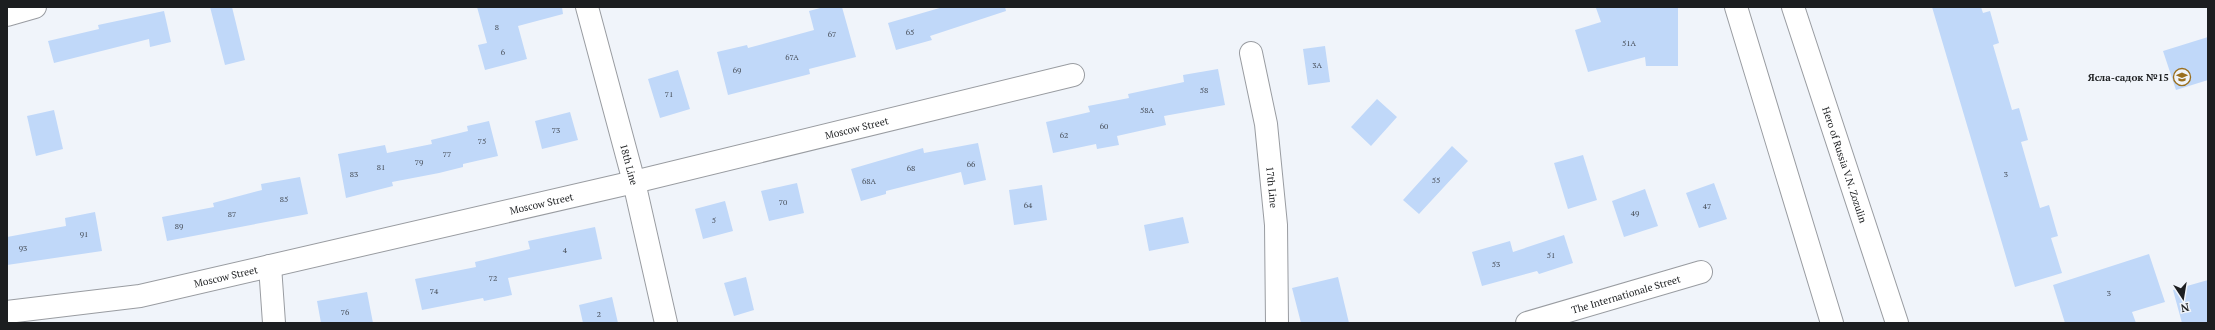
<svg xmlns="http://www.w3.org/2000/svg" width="2215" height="330" viewBox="0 0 2215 330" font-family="'PT Serif',serif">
  <rect width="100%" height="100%" fill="#f0f4fa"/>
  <!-- building -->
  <path fill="#c0d8f9" d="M 210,7 L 232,7 L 245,60 L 225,65 Z
    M 477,7 L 562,7 L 563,14 L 518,26 L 527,59 L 485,70 L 478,45 L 487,43 Z
    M 824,7 L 842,7 L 856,57 L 809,69 L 810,74 L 728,95 L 717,52 L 747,45 L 748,48 L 814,30 L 809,11 Z
    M 943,7 L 1005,7 L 1006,11 L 930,36 L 932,40 L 896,50 L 888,23 Z
    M 1678,7 L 1678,66 L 1646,66 L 1645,57 L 1588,72 L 1575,30 L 1601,22 L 1596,8 Z
    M 1932,7 L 1981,7 L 1983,13 L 1990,11 L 1999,43 L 1993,45 L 2012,110 L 2019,108 L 2028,140 L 2021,142 L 2040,208 L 2049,205 L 2058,236 L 2051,238 L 2062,273 L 2015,287 Z
    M 164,11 L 171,42 L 150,47 L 149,39 L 54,63 L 48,41 L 99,29 L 98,25 Z
    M 2208,37 L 2208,80 L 2176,90 L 2163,51 Z
    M 1325,46 L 1330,82 L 1308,85 L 1303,49 Z
    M 1218,69 L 1225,105 L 1164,116 L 1166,125 L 1117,136 L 1119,145 L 1097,149 L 1096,144 L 1053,153 L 1046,122 L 1090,112 L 1088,106 L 1129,98 L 1128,94 L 1184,82 L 1183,75 Z
    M 678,70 L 690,109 L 660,118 L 648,79 Z
    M 1377,99 L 1397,117 L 1371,146 L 1351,127 Z
    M 54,110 L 63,149 L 36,156 L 27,116 Z
    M 570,112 L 578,140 L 542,149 L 535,121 Z
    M 489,121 L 498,156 L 463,164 L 463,167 L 439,173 L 392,182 L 393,186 L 346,198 L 338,154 L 385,145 L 387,153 L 432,144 L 431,140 L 468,131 L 467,126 Z
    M 978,143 L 986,180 L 964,185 L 961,172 L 886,191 L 886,194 L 861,201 L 851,169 L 923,148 L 924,153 Z
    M 1452,146 L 1468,161 L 1419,214 L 1403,200 Z
    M 1583,155 L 1597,200 L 1568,209 L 1554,163 Z
    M 300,177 L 308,214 L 167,241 L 162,217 L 214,207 L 213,203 L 262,190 L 261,184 Z
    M 797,183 L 804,213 L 769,221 L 761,191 Z
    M 1714,183 L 1727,219 L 1699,228 L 1686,193 Z
    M 1042,185 L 1047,220 L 1014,225 L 1009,190 Z
    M 1645,189 L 1658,226 L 1624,237 L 1612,201 Z
    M 725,201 L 733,231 L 703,239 L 695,209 Z
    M 95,212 L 102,251 L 7,265 L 7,237 L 66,226 L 65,218 Z
    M 1183,217 L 1189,243 L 1149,251 L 1144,225 Z
    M 595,227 L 602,259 L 508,278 L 512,295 L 484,301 L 483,298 L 422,310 L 415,279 L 476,267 L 475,262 L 530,249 L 528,241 Z
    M 1564,235 L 1573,263 L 1539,274 L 1537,271 L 1482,286 L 1472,252 L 1510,241 L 1513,252 Z
    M 2149,254 L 2165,302 L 2132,312 L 2136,323 L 2065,323 L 2053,285 Z
    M 746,277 L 754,310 L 734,316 L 724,283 Z
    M 1338,277 L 1349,323 L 1301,323 L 1292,288 Z
    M 2208,280 L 2208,323 L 2182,323 L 2173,290 Z
    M 367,292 L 373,323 L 321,323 L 317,301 Z
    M 612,297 L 618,323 L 583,323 L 579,305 Z"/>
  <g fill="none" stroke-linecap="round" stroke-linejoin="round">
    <!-- minor casing -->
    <g stroke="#999ca1" stroke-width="24">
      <g id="minor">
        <path id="s1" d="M 587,7 L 634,182 L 666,323"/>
        <path d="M 7,15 L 35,7"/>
        <path id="s2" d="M 1251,53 L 1266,124 L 1276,225 L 1277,323"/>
        <path d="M 270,266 L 274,323"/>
        <path id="s3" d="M 7,312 L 140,296 L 634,182 L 1073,75"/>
        <path id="s4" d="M 1527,323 L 1701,272"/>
      </g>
    </g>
    <!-- secondary casing -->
    <g stroke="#999ca1" stroke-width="24">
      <g id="secondary">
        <path d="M 1736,7 L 1832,323"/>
        <path id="s5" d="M 1793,7 L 1897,323"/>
      </g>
    </g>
    <!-- minor -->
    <use href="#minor" stroke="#fff" stroke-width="22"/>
    <!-- secondary -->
    <use href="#secondary" stroke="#fff" stroke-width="22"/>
  </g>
  <!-- icons -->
  <defs>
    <g id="school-ring" transform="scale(0.9)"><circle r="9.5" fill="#f0f4fa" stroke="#9a6f1e" stroke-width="1.5"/><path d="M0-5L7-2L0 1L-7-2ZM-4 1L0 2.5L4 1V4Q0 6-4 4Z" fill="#9a6f1e"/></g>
  </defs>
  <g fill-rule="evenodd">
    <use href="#school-ring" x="2182" y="77"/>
  </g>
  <g text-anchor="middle" stroke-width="4" stroke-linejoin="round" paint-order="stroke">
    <!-- number labels -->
    <g font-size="8" fill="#454c56">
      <text x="497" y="30">8</text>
      <text x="910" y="35">65</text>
      <text x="832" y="37">67</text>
      <text x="1629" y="46">51А</text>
      <text x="503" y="55">6</text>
      <text x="792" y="60">67А</text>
      <text x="1317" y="68">3А</text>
      <text x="737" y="73">69</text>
      <text x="1204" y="93">58</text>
      <text x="669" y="97">71</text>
      <text x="1147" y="113">58А</text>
      <text x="1104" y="129">60</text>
      <text x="556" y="133">73</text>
      <text x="1064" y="138">62</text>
      <text x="482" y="144">75</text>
      <text x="447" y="157">77</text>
      <text x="419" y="165">79</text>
      <text x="971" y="167">66</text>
      <text x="381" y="170">81</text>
      <text x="911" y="171">68</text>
      <text x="354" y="177">83</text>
      <text x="2006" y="177">3</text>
      <text x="1436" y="183">55</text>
      <text x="869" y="184">68А</text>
      <text x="284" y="202">85</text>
      <text x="783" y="205">70</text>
      <text x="1028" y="208">64</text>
      <text x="1707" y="209">47</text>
      <text x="1635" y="216">49</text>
      <text x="232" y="217">87</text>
      <text x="714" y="223">5</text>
      <text x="179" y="229">89</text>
      <text x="84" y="237">91</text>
      <text x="23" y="251">93</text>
      <text x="565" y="253">4</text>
      <text x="1551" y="258">51</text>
      <text x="1496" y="267">53</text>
      <text x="493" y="281">72</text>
      <text x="434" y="294">74</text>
      <text x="2109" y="296">3</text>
      <text x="345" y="315">76</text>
      <text x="599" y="317">2</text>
    </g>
    <!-- poi labels -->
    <g font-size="10" font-weight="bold" fill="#1c1e20" stroke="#f0f4fa" text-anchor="end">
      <text x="2169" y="81">Ясла-садок №15</text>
    </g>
    <!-- street labels -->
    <g font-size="10" fill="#1c1e20" stroke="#f0f4fa">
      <text dy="4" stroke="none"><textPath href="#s3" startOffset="870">Moscow Street</textPath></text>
      <text dy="4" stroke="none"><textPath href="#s1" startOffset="163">18th Line</textPath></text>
      <text dy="4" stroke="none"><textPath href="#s5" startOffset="166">Hero of Russia V.N. Zozulin</textPath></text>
      <text dy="4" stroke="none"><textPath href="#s2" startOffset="136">17th Line</textPath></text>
      <text dy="4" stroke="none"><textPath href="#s3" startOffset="546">Moscow Street</textPath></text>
      <text dy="4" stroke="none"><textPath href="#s3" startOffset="222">Moscow Street</textPath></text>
      <text dy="4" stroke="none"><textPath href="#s4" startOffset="103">The Internationale Street</textPath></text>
    </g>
  </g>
  <!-- border -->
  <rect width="2215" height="330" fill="none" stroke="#1c1e20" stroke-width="16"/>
  <!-- north arrow -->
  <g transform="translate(2183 298) rotate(168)" stroke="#f0f4fa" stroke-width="3" paint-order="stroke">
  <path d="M0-3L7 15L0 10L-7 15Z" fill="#1c1e20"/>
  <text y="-6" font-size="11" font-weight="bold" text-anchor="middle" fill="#1c1e20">N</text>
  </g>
</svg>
